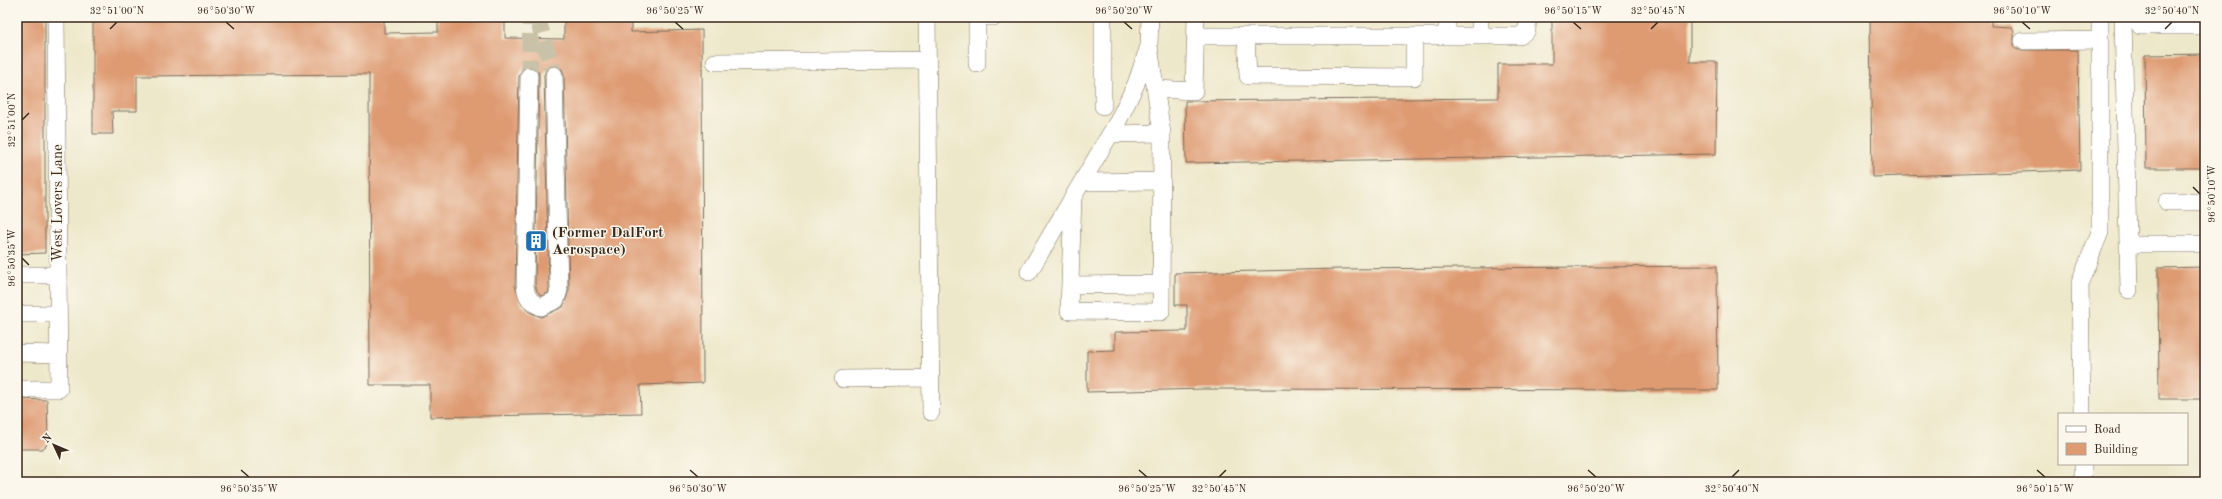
<svg xmlns="http://www.w3.org/2000/svg" width="2222" height="499" viewBox="0 0 2222 499" font-family="'Old Standard TT',serif">
  <rect width="100%" height="100%" fill="#fbf7ec"/>
  <filter id="ink" filterUnits="userSpaceOnUse"><feTurbulence type="fractalNoise" baseFrequency=".025" numOctaves="2"/><feDisplacementMap in="SourceGraphic" scale="8" xChannelSelector="R" yChannelSelector="G"/><feConvolveMatrix kernelMatrix="1 2 1 2 8 2 1 2 1" color-interpolation-filters="sRGB"/></filter>
  <filter id="wash" filterUnits="userSpaceOnUse"><feTurbulence type="fractalNoise" baseFrequency=".012" numOctaves="4" result="noise"/><feDisplacementMap in="SourceGraphic" scale="16" xChannelSelector="R" yChannelSelector="G"/><feGaussianBlur stdDeviation="0.9" result="paint"/><feColorMatrix in="noise" values="0 0 0 0 0 0 0 0 0 0 0 0 0 0 0 0 0 1.4 0 .05"/><feComposite in="paint" operator="in"/></filter>
  <g filter="url(#wash)">
    <rect width="100%" height="100%" fill="#eee8cb"/>
    <g id="blocks">
      <!-- building -->
      <path fill="#de9a71" fill-rule="evenodd" d="M 17,17 L 45,17 L 45,253 L 17,254 Z
        M 93,17 L 384,17 L 384,33 L 438,32 L 438,17 L 505,17 L 505,38 L 564,39 L 564,17 L 631,17 L 631,32 L 702,30 L 703,383 L 640,385 L 641,413 L 430,417 L 430,385 L 370,385 L 369,74 L 137,76 L 137,111 L 112,111 L 113,134 L 93,134 ZM 554,65 L 562,69 L 564,75 L 569,290 L 563,307 L 541,317 L 529,312 L 522,305 L 515,286 L 519,76 L 524,67 L 530,66 L 538,71 L 539,76 L 535,284 L 537,291 L 541,296 L 548,293 L 549,289 L 544,75 L 548,67 Z
        M 1552,17 L 1690,17 L 1690,62 L 1717,62 L 1716,154 L 1186,163 L 1185,101 L 1498,98 L 1498,64 L 1552,64 Z
        M 1870,17 L 1991,17 L 1991,26 L 2012,27 L 2014,31 L 2014,48 L 2018,50 L 2078,50 L 2080,170 L 1872,177 Z
        M 2205,54 L 2205,168 L 2146,168 L 2145,55 Z
        M 1717,266 L 1718,390 L 1205,389 L 1087,392 L 1087,351 L 1115,350 L 1115,332 L 1187,331 L 1187,305 L 1175,305 L 1175,273 L 1339,269 Z
        M 2205,267 L 2205,399 L 2159,399 L 2158,268 Z
        M 17,399 L 47,400 L 48,439 L 46,446 L 42,449 L 17,449 Z"/>
    </g>
  </g>
  <g filter="url(#ink)">
    <use href="#blocks" fill-opacity="0" stroke="#7a6c5b" stroke-width="1"/>
    <g fill="none" stroke-linecap="round" stroke-linejoin="round">
      <!-- minor-tunnel -->
      <path stroke="#cac2a8" stroke-width="17" stroke-dasharray="17 8" stroke-linecap="butt" d="M 537,17 L 554,75
        M 529,76 L 531,17"/>
      <!-- minor casing -->
      <g stroke="#7a6c5b" stroke-width="18">
        <path id="minor" d="M 927,17 L 931,412
          M 1480,17 L 1480,36
          M 2123,17 L 2128,244 L 2205,244
          M 2140,17 L 2140,26 L 2205,26
          M 1195,36 L 1520,36 L 1527,30 L 1528,17
          M 1246,36 L 1248,76 L 1414,77 L 1414,36
          M 1447,36 L 1447,17
          M 2023,41 L 2100,40
          M 1149,46 L 1136,84 L 1118,121 L 1073,197 L 1069,311 L 1161,312 L 1162,133 L 1149,46 L 1150,17
          M 715,62 L 927,60
          M 977,64 L 977,17 L 995,17
          M 529,76 L 525,285 C 526,297 530,302 541,307 L 556,300 L 559,290 L 554,75
          M 1156,89 L 1194,91 L 1196,17
          M 1103,106 L 1103,17
          M 1111,134 L 1162,133
          M 1082,182 L 1162,181
          M 2167,202 L 2205,202
          M 2128,244 L 2129,290
          M 1029,272 L 1072,199
          M 17,275 L 58,275
          M 1070,285 L 1161,284
          M 17,314 L 58,314
          M 17,353 L 58,354
          M 843,379 L 931,378
          M 17,389 L 59,389 L 56,17
          M 2082,414 L 2080,282 L 2100,232 L 2100,17
          M 2083,464 L 2083,482"/>
      </g>
      <!-- minor -->
      <use href="#minor" stroke="#fff" stroke-width="17"/>
    </g>
  </g>
  <!-- ticks -->
  <path fill="none" stroke="#3b2a1e" stroke-width="1.5" d="M 226,22 L 234,29M 675,22 L 683,29M 1124,22 L 1132,29M 1573,22 L 1581,29M 2022,22 L 2030,29M 110,29 L 117,22M 1651,29 L 1658,22M 2165,29 L 2172,22M 22,120 L 29,113M 2193,187 L 2200,194M 22,258 L 29,265M 241,470 L 249,477M 690,470 L 698,477M 1139,470 L 1147,477M 1588,470 L 1596,477M 2037,470 L 2045,477M 1219,477 L 1226,470M 1732,477 L 1739,470"/>
  <!-- icons -->
  <defs>
    <g id="building-square" transform="scale(1.15)"><rect x="-9" y="-9" width="18" height="18" rx="4" fill="#1f6fb2" stroke="#fbf7ec"/><path d="M-4-6H4V6H1V3H-1V6H-4ZM-2.5-4.3h1.7v1.8h-1.7ZM.8-4.3h1.7v1.8H.8ZM-2.5-1h1.7V.8h-1.7ZM.8-1h1.7V.8H.8Z" fill="#fff"/></g>
  </defs>
  <g fill-rule="evenodd">
    <use href="#building-square" x="536" y="241"/>
  </g>
  <g text-anchor="middle" stroke-width="3" stroke-linejoin="round" paint-order="stroke">
    <!-- street labels -->
    <g font-size="15" fill="#3b2a1e" stroke="#fbf7ec">
      <text transform="translate(57 203) rotate(-90)" y="5">West Lovers Lane</text>
    </g>
    <!-- poi labels -->
    <g font-size="15" font-weight="bold" fill="#3b2a1e" stroke="#fbf7ec" text-anchor="start">
      <text x="552" y="237">(Former DalFort<tspan x="552" dy="17">Aerospace)</tspan></text>
    </g>
  </g>
  <!-- margin -->
  <rect width="2222" height="499" fill="none" stroke="#fbf7ec" stroke-width="44"/>
  <!-- legend -->
  <rect x="2058" y="413" width="130" height="52" fill="#fbf7ec" stroke="#aea59a"/>
  <rect x="2066" y="426" width="20" height="6" fill="#ffffff" stroke="#aea59a"/>
  <text x="2094" y="433" font-size="12" fill="#3b2a1e">Road</text>
  <rect x="2066" y="443" width="20" height="12" fill="#de9a71" stroke="#aea59a"/>
  <text x="2094" y="453" font-size="12" fill="#3b2a1e">Building</text>
  <!-- north arrow -->
  <g transform="translate(54 445) rotate(314)" stroke="#fbf7ec" stroke-width="3" paint-order="stroke">
  <path d="M0-3L7 15L0 10L-7 15Z" fill="#3b2a1e"/>
  <text y="-6" font-size="11" font-weight="bold" text-anchor="middle" fill="#3b2a1e">N</text>
  </g>
  <rect x="22" y="22" width="2178" height="455" fill="none" stroke="#3b2a1e" stroke-width="1.5"/>
  <g font-size="10" text-anchor="middle" fill="#3b2a1e">
    <text x="117" y="14">32°51'00"N</text>
    <text x="226" y="14">96°50'30"W</text>
    <text x="675" y="14">96°50'25"W</text>
    <text x="1124" y="14">96°50'20"W</text>
    <text x="1573" y="14">96°50'15"W</text>
    <text x="1658" y="14">32°50'45"N</text>
    <text x="2022" y="14">96°50'10"W</text>
    <text x="2172" y="14">32°50'40"N</text>
    <text transform="translate(11 120) rotate(-90)" y="4">32°51'00"N</text>
    <text transform="translate(2211 194) rotate(-90)" y="4">96°50'10"W</text>
    <text transform="translate(11 258) rotate(-90)" y="4">96°50'35"W</text>
    <text x="249" y="492">96°50'35"W</text>
    <text x="698" y="492">96°50'30"W</text>
    <text x="1147" y="492">96°50'25"W</text>
    <text x="1219" y="492">32°50'45"N</text>
    <text x="1596" y="492">96°50'20"W</text>
    <text x="1732" y="492">32°50'40"N</text>
    <text x="2045" y="492">96°50'15"W</text>
  </g>
</svg>
